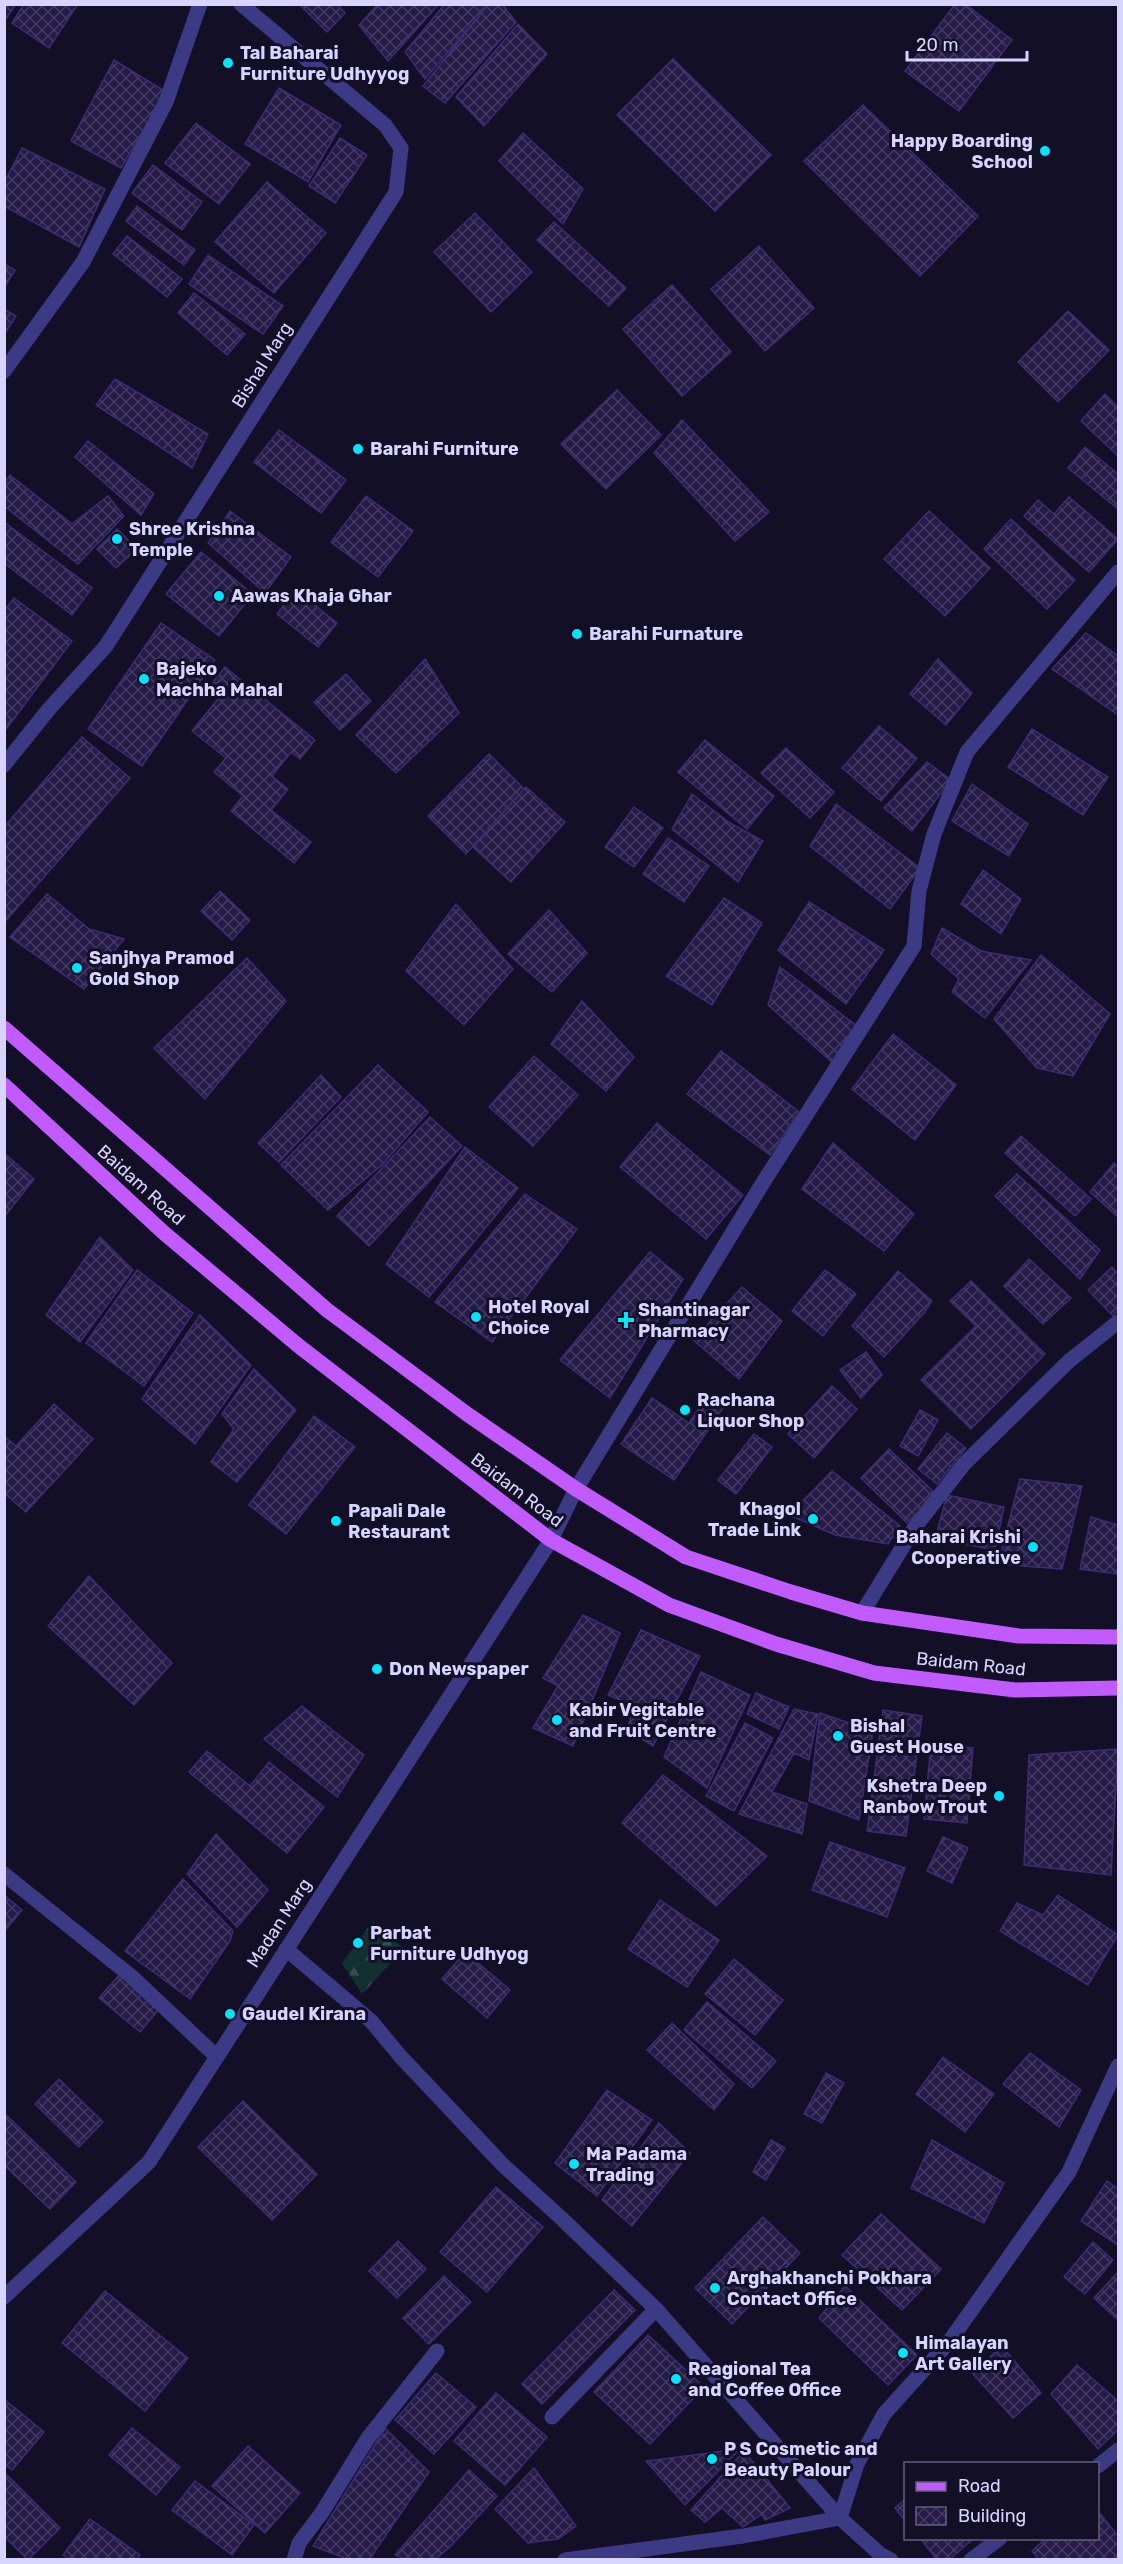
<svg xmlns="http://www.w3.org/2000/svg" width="1123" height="2564" viewBox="0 0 1123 2564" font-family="Rubik,sans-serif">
  <defs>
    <pattern id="forest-firs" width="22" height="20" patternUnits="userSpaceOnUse" patternTransform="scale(1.5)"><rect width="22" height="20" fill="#12302f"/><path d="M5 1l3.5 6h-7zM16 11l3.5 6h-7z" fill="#344d4e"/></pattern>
    <pattern id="building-cross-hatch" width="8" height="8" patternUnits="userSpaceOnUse" patternTransform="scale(1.5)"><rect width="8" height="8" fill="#241b47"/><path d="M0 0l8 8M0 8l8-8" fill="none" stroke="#433b63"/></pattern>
  </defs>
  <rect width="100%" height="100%" fill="#130f26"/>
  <!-- forest -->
  <path fill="url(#forest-firs)" d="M 373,1921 L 404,1949 L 362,1994 L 342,1963 Z"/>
  <!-- building -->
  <path fill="url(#building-cross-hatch)" stroke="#3b2d73" stroke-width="1.5" d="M 4,4 L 16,4 L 4,22 Z
    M 24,4 L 78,4 L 49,48 L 12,23 Z
    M 299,4 L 337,4 L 345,13 L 327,32 Z
    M 378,4 L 439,4 L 388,61 L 359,25 Z
    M 445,4 L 489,4 L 425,79 L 405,52 Z
    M 489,4 L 502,4 L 516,22 L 445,103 L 423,86 Z
    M 955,4 L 965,4 L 1012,40 L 959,111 L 905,71 Z
    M 518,24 L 547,54 L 484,126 L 456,97 Z
    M 673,59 L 771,155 L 715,211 L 617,115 Z
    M 114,60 L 166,92 L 121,168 L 71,141 Z
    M 279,88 L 341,125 L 308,182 L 245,144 Z
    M 863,105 L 978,216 L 920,276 L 804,161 Z
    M 196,123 L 250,164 L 219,204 L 165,163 Z
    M 523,133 L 583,189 L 563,224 L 499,161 Z
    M 340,138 L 367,155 L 335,203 L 309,186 Z
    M 22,148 L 105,189 L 79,247 L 4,206 L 4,183 Z
    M 153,165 L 202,202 L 182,230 L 132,193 Z
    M 267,182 L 326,233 L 274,293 L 215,242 Z
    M 137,206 L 195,250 L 184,265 L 126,221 Z
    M 475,213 L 532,272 L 491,312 L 434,252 Z
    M 554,222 L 626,288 L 609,306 L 537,240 Z
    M 127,236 L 182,279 L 167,297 L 113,254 Z
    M 759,246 L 814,308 L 765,351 L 711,289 Z
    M 208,255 L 283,306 L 263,334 L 189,284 Z
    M 4,264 L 15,270 L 4,288 Z
    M 672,285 L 731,352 L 682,396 L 623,329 Z
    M 194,293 L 245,334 L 227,355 L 178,313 Z
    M 4,309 L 16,316 L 4,335 Z
    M 1068,311 L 1109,350 L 1058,402 L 1018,362 Z
    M 115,379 L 208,434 L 192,468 L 96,405 Z
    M 617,390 L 661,435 L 606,489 L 561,444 Z
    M 1105,394 L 1118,407 L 1118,456 L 1081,421 Z
    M 682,420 L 769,512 L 735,541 L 654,453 Z
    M 279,430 L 346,480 L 321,513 L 254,462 Z
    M 88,441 L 154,494 L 141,515 L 75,457 Z
    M 1085,447 L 1118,474 L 1118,509 L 1068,468 Z
    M 10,475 L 72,524 L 108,496 L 124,516 L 78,564 L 4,506 L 4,484 Z
    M 366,496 L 413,531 L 378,577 L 331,542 Z
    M 1069,497 L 1118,539 L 1089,572 L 1024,516 L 1038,500 L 1054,514 Z
    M 230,511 L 291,557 L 265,593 L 208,543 Z
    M 929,511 L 990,568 L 945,616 L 884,559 Z
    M 1011,519 L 1075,580 L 1047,609 L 984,549 Z
    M 4,522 L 92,588 L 72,615 L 4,563 Z
    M 117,529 L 137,549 L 116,568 L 97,549 Z
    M 201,552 L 253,594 L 219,636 L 166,594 Z
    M 296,590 L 337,623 L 318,647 L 277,614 Z
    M 14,598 L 72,641 L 4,732 L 4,611 Z
    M 161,623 L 215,660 L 142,766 L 88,729 Z
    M 1086,633 L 1118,656 L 1118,715 L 1052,669 Z
    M 425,659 L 459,713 L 396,773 L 356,735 Z
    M 938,659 L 972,693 L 946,725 L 910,694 Z
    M 225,667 L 315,740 L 300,759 L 291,752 L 272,776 L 288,789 L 271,810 L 311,842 L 294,863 L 231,811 L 243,796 L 214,772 L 226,758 L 192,731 L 222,694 L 211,685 Z
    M 346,674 L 371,701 L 340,730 L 314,702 Z
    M 879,726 L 917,758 L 881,801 L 842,768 Z
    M 1032,729 L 1108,777 L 1083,815 L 1008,767 Z
    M 82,737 L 130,778 L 4,923 L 4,827 Z
    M 705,740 L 774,796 L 747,829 L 678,772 Z
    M 786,748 L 834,792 L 810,818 L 761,773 Z
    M 489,754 L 524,789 L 466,854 L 428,816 Z
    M 927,762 L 951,780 L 912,831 L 884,808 Z
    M 972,784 L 1028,824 L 1009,856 L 952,821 Z
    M 526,787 L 565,822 L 511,882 L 473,847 Z
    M 692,794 L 730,823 L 763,841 L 738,882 L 672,829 Z
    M 836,804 L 920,868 L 890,909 L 810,846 Z
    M 634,807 L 663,828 L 634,867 L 605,847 Z
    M 668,838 L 709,866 L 684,902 L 643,874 Z
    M 983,870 L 1021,899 L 1001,934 L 961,904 Z
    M 220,891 L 250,920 L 232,940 L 201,911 Z
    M 47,894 L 89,929 L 124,939 L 84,989 L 10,937 Z
    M 724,898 L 762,923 L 712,1005 L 666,976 Z
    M 809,902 L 884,950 L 846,1004 L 778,950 Z
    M 456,904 L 513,969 L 464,1025 L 406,971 Z
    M 549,910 L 587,953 L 552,992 L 508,954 Z
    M 942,928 L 981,951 L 1031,960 L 985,1018 L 952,992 L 959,979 L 931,954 Z
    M 1041,955 L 1110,1014 L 1073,1076 L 1037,1068 L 994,1019 Z
    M 247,958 L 286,1001 L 205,1099 L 154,1048 Z
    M 780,967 L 857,1026 L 833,1063 L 768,1005 Z
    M 582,1001 L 634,1057 L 606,1091 L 551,1044 Z
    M 893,1034 L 956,1085 L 915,1140 L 852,1089 Z
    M 721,1051 L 799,1112 L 770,1155 L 687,1094 Z
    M 534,1056 L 578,1095 L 533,1146 L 489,1107 Z
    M 378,1065 L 428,1112 L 382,1165 L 328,1210 L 281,1165 Z
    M 321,1075 L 341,1097 L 279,1162 L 258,1143 Z
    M 430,1117 L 462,1146 L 369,1246 L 337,1216 Z
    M 657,1123 L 743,1195 L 706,1239 L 620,1167 Z
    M 1021,1136 L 1091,1199 L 1075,1216 L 1005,1153 Z
    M 833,1143 L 914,1214 L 884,1251 L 802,1189 Z
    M 465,1147 L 518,1188 L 429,1297 L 386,1264 Z
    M 4,1153 L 34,1179 L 4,1217 Z
    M 1114,1163 L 1118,1167 L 1118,1217 L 1090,1192 Z
    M 1017,1174 L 1100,1250 L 1080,1279 L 995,1196 Z
    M 525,1194 L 577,1229 L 492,1342 L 435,1302 Z
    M 100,1237 L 133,1270 L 80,1342 L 46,1315 Z
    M 650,1252 L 683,1279 L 610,1398 L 560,1360 Z
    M 1029,1259 L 1071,1298 L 1043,1324 L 1004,1286 Z
    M 1112,1267 L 1118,1274 L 1118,1310 L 1113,1316 L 1088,1290 Z
    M 137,1270 L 193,1313 L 144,1386 L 86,1343 Z
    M 825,1270 L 856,1294 L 823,1336 L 792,1311 Z
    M 898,1271 L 932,1301 L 924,1313 L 884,1357 L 852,1326 Z
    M 971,1281 L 1045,1354 L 971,1429 L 921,1380 L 976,1326 L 950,1301 Z
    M 742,1287 L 782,1321 L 739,1379 L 693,1340 Z
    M 200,1315 L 251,1365 L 195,1444 L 142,1399 Z
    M 866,1352 L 882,1375 L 861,1398 L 840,1370 Z
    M 254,1369 L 296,1410 L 237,1482 L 211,1462 L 234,1429 L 222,1414 Z
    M 832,1386 L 857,1409 L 814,1458 L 788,1434 Z
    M 707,1397 L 723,1408 L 674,1480 L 621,1444 L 652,1398 L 689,1423 Z
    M 54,1404 L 93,1439 L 26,1512 L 4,1493 L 4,1436 L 16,1446 Z
    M 920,1410 L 938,1420 L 918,1456 L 900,1446 Z
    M 314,1416 L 355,1447 L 286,1534 L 249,1505 Z
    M 947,1433 L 966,1448 L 937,1484 L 918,1469 Z
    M 754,1434 L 772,1447 L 736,1494 L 718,1480 Z
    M 889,1449 L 936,1494 L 907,1523 L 861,1478 Z
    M 832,1471 L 900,1526 L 888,1544 L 835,1535 L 789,1515 Z
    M 1020,1479 L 1082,1486 L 1062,1569 L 998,1564 Z
    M 947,1495 L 1004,1507 L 995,1550 L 935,1539 Z
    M 1091,1517 L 1118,1525 L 1118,1574 L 1080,1569 Z
    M 89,1576 L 172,1663 L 134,1705 L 48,1626 Z
    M 583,1615 L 620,1633 L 573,1746 L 533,1728 L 558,1686 L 543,1678 Z
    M 641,1630 L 700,1656 L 653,1746 L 627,1730 L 634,1706 L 608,1695 Z
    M 701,1672 L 750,1695 L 707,1788 L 664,1757 Z
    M 756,1693 L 789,1707 L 779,1729 L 747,1714 Z
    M 302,1706 L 364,1755 L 337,1797 L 264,1739 Z
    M 794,1709 L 818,1714 L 809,1760 L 794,1753 L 772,1792 L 807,1804 L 802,1834 L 739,1814 Z
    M 883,1710 L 922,1716 L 906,1836 L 867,1831 Z
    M 820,1713 L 873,1731 L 859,1820 L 809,1801 Z
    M 745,1723 L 773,1738 L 734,1811 L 706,1796 Z
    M 931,1744 L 973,1748 L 967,1823 L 924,1819 Z
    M 1118,1749 L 1111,1875 L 1024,1865 L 1029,1755 Z
    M 207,1751 L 250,1786 L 269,1762 L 324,1807 L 287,1853 L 189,1772 Z
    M 663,1775 L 767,1856 L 716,1906 L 622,1823 Z
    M 216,1834 L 268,1890 L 237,1927 L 187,1874 Z
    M 943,1837 L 968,1848 L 952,1883 L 927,1871 Z
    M 830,1842 L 905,1868 L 887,1917 L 812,1890 Z
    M 183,1879 L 233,1931 L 230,1941 L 190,1999 L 125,1951 Z
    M 4,1895 L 22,1910 L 4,1932 Z
    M 1058,1895 L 1118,1935 L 1088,1985 L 1000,1931 L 1017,1903 L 1043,1915 Z
    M 660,1900 L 719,1940 L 687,1987 L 628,1949 Z
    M 465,1952 L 510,1990 L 487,2018 L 442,1979 Z
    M 734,1959 L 783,2000 L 755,2035 L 705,1994 Z
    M 119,1975 L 159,2009 L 140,2032 L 99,1998 Z
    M 707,2002 L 776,2061 L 752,2088 L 684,2030 Z
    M 672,2023 L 734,2084 L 714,2110 L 647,2050 Z
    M 1030,2053 L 1081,2090 L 1059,2127 L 1003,2084 Z
    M 943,2057 L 994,2094 L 965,2132 L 916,2094 Z
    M 826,2073 L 844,2083 L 822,2123 L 804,2114 Z
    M 59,2079 L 103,2122 L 79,2147 L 35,2104 Z
    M 607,2090 L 652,2120 L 597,2196 L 555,2163 Z
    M 243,2101 L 317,2174 L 272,2220 L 198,2147 Z
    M 4,2113 L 76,2182 L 50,2209 L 4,2165 Z
    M 659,2123 L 690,2153 L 632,2226 L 602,2200 Z
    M 771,2140 L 785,2148 L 766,2180 L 753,2172 Z
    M 932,2140 L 1004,2183 L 984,2223 L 911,2188 Z
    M 1107,2181 L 1118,2189 L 1118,2245 L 1081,2221 Z
    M 496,2187 L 543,2227 L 487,2292 L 440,2252 Z
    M 881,2214 L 941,2269 L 902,2310 L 842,2255 Z
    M 763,2217 L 800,2253 L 732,2324 L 695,2288 Z
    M 398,2241 L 426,2269 L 397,2298 L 369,2271 Z
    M 1093,2242 L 1113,2260 L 1085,2294 L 1064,2277 Z
    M 1117,2273 L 1118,2274 L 1118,2320 L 1094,2298 Z
    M 444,2276 L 471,2302 L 429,2344 L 403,2318 Z
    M 845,2286 L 917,2355 L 888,2385 L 819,2318 Z
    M 614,2290 L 635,2310 L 542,2404 L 522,2384 Z
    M 105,2291 L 188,2358 L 145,2411 L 62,2343 Z
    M 648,2335 L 704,2387 L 650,2444 L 594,2392 Z
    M 1002,2346 L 1041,2393 L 1013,2418 L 972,2373 Z
    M 1077,2365 L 1118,2401 L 1118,2430 L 1098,2449 L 1051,2394 Z
    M 436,2373 L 476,2407 L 434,2454 L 395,2420 Z
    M 496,2393 L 547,2437 L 505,2485 L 454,2441 Z
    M 4,2399 L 44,2432 L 12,2470 L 4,2464 Z
    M 132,2428 L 180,2467 L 156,2495 L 109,2455 Z
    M 385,2428 L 429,2472 L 369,2560 L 350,2560 L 313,2546 Z
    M 248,2446 L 300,2493 L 265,2533 L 212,2486 Z
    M 740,2449 L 685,2505 L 646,2461 Z
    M 744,2451 L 790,2508 L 765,2520 L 762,2514 L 743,2527 L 722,2508 L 705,2522 L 691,2510 Z
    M 534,2468 L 576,2526 L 558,2539 L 528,2543 L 495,2509 Z
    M 469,2470 L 497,2496 L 450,2547 L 434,2560 L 408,2560 L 395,2555 Z
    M 6,2474 L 60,2528 L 28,2560 L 4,2536 L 4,2476 Z
    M 195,2481 L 254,2525 L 232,2555 L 172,2510 Z
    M 906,2498 L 906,2522 L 895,2508 Z
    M 1098,2511 L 1118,2536 L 1118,2555 L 1113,2560 L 1039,2560 L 1032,2551 L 1046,2538 L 1098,2538 Z
    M 90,2519 L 140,2555 L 137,2560 L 70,2560 L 63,2555 Z
    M 920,2538 L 974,2538 L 949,2560 L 937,2560 Z"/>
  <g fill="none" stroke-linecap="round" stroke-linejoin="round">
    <!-- minor -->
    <path stroke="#3d3a85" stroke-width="15" d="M 4,371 L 83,262 L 166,102 L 200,4
      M 4,765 L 49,709 L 106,646 L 396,192 L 401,148 L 385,125 L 241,4
      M 862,1613 L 915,1527 L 964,1464 L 1069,1361 L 1118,1322
      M 4,1874 L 131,1976 L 216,2056
      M 286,1949 L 371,2021 L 401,2057 L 503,2165 L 560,2217 L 656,2309 L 840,2518 L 880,2554 L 891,2560
      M 4,2297 L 149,2162 L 551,1540 L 576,1489 L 764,1181 L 914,946 L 919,891 L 934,834 L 967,752 L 1118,572
      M 552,2417 L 656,2309
      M 1098,2466 L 1118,2450
      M 294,2560 L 299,2543 L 321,2514 L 368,2438 L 437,2351
      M 565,2560 L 743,2536 L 840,2518 L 857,2464 L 884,2414 L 949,2342 L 1069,2172 L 1118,2066
      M 971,2560 L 1000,2538"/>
    <!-- primary -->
    <path stroke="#c25bff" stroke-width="15" d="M 4,1028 L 327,1310 L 467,1414 L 576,1489 L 686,1557 L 791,1592 L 862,1613 L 1019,1636 L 1118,1637
      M 4,1085 L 164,1233 L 300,1347 L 551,1540 L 669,1605 L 776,1644 L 874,1673 L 1015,1690 L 1118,1688"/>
  </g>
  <!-- markers -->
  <g fill="#00e5ff" stroke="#130f26" stroke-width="2">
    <circle cx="228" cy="63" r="6"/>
    <circle cx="1045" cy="151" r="6"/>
    <circle cx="358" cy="449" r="6"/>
    <circle cx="117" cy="539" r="6"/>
    <circle cx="219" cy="596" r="6"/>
    <circle cx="577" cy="634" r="6"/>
    <circle cx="144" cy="679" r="6"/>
    <circle cx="77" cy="968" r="6"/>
    <circle cx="476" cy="1317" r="6"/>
    <path d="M623 1311h6v6h6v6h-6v6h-6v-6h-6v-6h6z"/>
    <circle cx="685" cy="1410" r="6"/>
    <circle cx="813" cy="1519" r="6"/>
    <circle cx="336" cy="1521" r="6"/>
    <circle cx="1033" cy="1547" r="6"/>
    <circle cx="377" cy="1669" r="6"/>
    <circle cx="557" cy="1720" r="6"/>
    <circle cx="838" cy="1736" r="6"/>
    <circle cx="999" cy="1796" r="6"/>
    <circle cx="358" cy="1943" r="6"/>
    <circle cx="230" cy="2014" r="6"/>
    <circle cx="574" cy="2164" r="6"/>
    <circle cx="715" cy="2288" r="6"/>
    <circle cx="903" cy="2353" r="6"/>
    <circle cx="676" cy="2379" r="6"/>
    <circle cx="712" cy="2459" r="6"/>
  </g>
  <g text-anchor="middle" stroke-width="6" stroke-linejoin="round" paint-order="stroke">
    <!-- poi labels -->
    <g font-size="18" font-weight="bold" fill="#d9d4ff" stroke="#130f26" text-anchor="start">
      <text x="240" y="59">Tal Baharai<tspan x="240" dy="21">Furniture Udhyyog</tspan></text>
      <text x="1033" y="147" text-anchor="end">Happy Boarding<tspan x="1033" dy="21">School</tspan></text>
      <text x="370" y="455">Barahi Furniture</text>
      <text x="129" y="535">Shree Krishna<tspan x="129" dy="21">Temple</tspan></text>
      <text x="231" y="602">Aawas Khaja Ghar</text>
      <text x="589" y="640">Barahi Furnature</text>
      <text x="156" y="675">Bajeko<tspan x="156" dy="21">Machha Mahal</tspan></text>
      <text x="89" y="964">Sanjhya Pramod<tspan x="89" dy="21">Gold Shop</tspan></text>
      <text x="488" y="1313">Hotel Royal<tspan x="488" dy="21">Choice</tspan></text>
      <text x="638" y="1316">Shantinagar<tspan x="638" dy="21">Pharmacy</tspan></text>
      <text x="697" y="1406">Rachana<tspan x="697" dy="21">Liquor Shop</tspan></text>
      <text x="801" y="1515" text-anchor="end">Khagol<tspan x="801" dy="21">Trade Link</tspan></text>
      <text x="348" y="1517">Papali Dale<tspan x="348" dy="21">Restaurant</tspan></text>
      <text x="1021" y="1543" text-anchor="end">Baharai Krishi<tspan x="1021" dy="21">Cooperative</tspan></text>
      <text x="389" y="1675">Don Newspaper</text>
      <text x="569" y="1716">Kabir Vegitable<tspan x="569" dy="21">and Fruit Centre</tspan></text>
      <text x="850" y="1732">Bishal<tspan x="850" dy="21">Guest House</tspan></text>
      <text x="987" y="1792" text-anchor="end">Kshetra Deep<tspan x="987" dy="21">Ranbow Trout</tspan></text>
      <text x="370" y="1939">Parbat<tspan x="370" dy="21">Furniture Udhyog</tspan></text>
      <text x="242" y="2020">Gaudel Kirana</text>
      <text x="586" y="2160">Ma Padama<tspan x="586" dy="21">Trading</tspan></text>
      <text x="727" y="2284">Arghakhanchi Pokhara<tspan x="727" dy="21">Contact Office</tspan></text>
      <text x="915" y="2349">Himalayan<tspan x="915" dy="21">Art Gallery</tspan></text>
      <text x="688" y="2375">Reagional Tea<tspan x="688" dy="21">and Coffee Office</tspan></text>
      <text x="724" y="2455">P S Cosmetic and<tspan x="724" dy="21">Beauty Palour</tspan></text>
    </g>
    <!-- street labels -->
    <g font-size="18" fill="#d9d4ff" stroke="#130f26">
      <text transform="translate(262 365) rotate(-58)" y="6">Bishal Marg</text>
      <text transform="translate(141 1185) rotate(42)" y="6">Baidam Road</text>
      <text transform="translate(517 1490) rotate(37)" y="6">Baidam Road</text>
      <text transform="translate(971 1664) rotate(6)" y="6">Baidam Road</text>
      <text transform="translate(279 1923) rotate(-57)" y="6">Madan Marg</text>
    </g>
  </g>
  <!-- border -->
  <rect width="1123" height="2564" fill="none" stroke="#d9d4ff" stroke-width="12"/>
  <!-- legend -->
  <rect x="904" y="2462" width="195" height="78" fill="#130f26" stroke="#625e7d" stroke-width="1.5"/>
  <rect x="916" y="2482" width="30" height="9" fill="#c25bff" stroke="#625e7d" stroke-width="1.5"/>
  <text x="958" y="2492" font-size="18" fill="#d9d4ff">Road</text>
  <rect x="916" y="2507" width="30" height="18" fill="url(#building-cross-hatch)" stroke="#625e7d" stroke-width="1.5"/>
  <text x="958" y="2522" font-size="18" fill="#d9d4ff">Building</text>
  <!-- scale -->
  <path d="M907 51v9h120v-9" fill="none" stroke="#d9d4ff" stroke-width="3"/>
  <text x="916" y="51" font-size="18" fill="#d9d4ff" stroke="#130f26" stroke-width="4.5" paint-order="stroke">20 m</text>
</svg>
